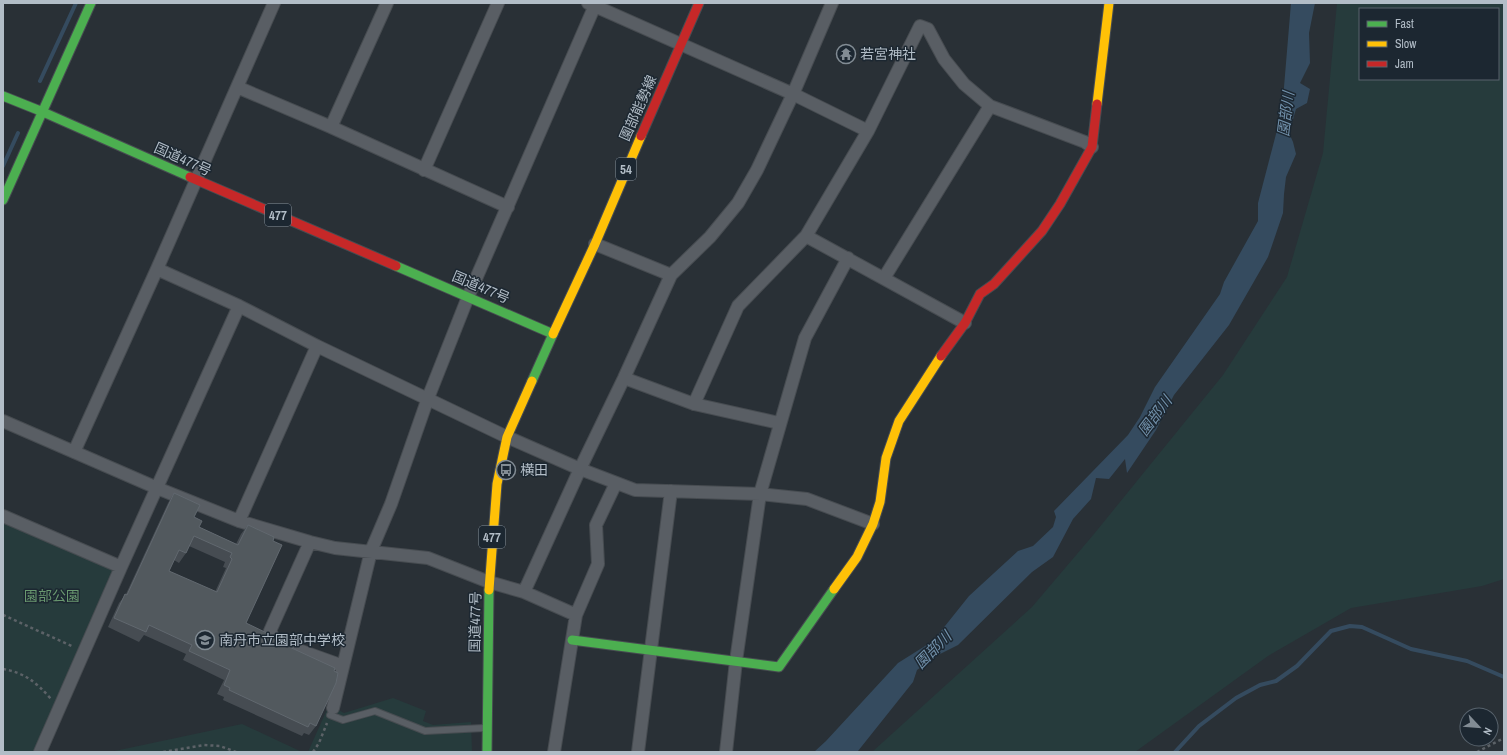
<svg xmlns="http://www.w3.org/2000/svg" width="1507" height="755" viewBox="0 0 1507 755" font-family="'Archivo Narrow','Noto Sans JP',sans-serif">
  <rect width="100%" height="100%" fill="#293036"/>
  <!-- green -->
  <path fill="#263b3c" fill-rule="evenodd" d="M 1337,3 L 1504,3 L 1504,579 L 1482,586 L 1351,608 L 1268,656 L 1135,752 L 872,752 L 1032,607 L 1094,534 L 1223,375 L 1287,277 L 1323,153 ZM 1360,9 L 1498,9 L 1498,79 L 1360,79 Z
    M 3,522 L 112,568 L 114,575 L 35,752 L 3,752 Z
    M 393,698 L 426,711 L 423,721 L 433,725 L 471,722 L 472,751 L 468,752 L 308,752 L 329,705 L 344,713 Z
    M 242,724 L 302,752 L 110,752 Z"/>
  <!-- water -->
  <path fill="#354b5f" d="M 1291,3 L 1315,3 L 1309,33 L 1310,63 L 1300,83 L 1310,89 L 1307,103 L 1296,109 L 1289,133 L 1293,142 L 1296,154 L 1286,177 L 1284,194 L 1283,213 L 1268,257 L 1229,325 L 1174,395 L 1156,430 L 1127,473 L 1125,459 L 1109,479 L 1096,478 L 1091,499 L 1073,519 L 1053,557 L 1032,572 L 958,645 L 940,654 L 917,670 L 913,682 L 858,751 L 856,752 L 814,752 L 826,741 L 898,663 L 933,641 L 969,596 L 1018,551 L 1033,546 L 1053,527 L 1056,517 L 1054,511 L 1128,435 L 1140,417 L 1155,387 L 1220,294 L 1224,282 L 1258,221 L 1258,203 L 1282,111 Z"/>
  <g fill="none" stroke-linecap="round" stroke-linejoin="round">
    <!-- stream -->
    <path stroke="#354b5f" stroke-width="4" d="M 40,81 L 76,3
      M 3,166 L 18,133
      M 1175,752 L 1199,726 L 1236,698 L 1260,685 L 1276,681 L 1297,666 L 1331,631 L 1350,626 L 1362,627 L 1411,649 L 1467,661 L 1504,677"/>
    <!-- lane casing -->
    <g stroke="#474c51" stroke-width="8">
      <path id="lane" d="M 330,715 L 343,720 L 375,711 L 425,731 L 484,728"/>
    </g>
    <!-- street casing -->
    <g stroke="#474c51" stroke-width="14">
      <path id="street" d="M 588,3 L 793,94 L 868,131
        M 237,87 L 331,127 L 508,207
        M 331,127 L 387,3
        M 424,170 L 498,3
        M 806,236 L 965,323
        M 595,244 L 671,275
        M 157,269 L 239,306 L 317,346 L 507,437 L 580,469 L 635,490 L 760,494 L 807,499 L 873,524
        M 884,278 L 990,106
        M 624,378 L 694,404 L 779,423
        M 694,404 L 738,306 L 806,236 L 868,131 L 920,26 L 928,29 L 944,59 L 964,84 L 990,106 L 1085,142 L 1092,147
        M 3,421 L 157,488 L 239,521 L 310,542 L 335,548 L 428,558 L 489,582 L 524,592 L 576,615
        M 74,452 L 157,269 L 274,3
        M 3,516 L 121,567
        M 239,521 L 317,346
        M 310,542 L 270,631 L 276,642 L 343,666
        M 524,592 L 580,469 L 624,378 L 671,275 L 710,237 L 738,203 L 757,170 L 793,94 L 832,3
        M 333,708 L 371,551 L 391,504 L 428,398 L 468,297 L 596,3
        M 40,752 L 121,567 L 239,306
        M 554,752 L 576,615 L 598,564 L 596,525 L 616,483
        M 638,752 L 671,491
        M 726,752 L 736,661 L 760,494 L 805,338 L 848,258"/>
    </g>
    <!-- fast casing -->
    <g stroke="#474c51" stroke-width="11">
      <path id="fast" d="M 3,96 L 43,112 L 190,177
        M 3,200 L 91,3
        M 396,266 L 553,334 L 532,381
        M 572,640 L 779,667 L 834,589
        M 487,752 L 489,590"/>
    </g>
    <!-- slow casing -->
    <g stroke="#474c51" stroke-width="11">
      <path id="slow" d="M 1097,104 L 1109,3
        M 553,334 L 595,244 L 641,136
        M 834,589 L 857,557 L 873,524 L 880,502 L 886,458 L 899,421 L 941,356
        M 489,590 L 497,484 L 507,437 L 532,381"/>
    </g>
    <!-- jam casing -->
    <g stroke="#474c51" stroke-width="11">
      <path id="jam" d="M 641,136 L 699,3
        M 190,177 L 396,266
        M 941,356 L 965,323 L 980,294 L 994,284 L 1042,231 L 1060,204 L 1092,147 L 1097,104"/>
    </g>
    <!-- path -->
    <path stroke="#5c6267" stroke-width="2.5" stroke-dasharray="3 3" stroke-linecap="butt" d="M 3,615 L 74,647
      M 3,669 C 25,673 36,682 51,699
      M 163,752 L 204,745 L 220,746 L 236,752
      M 313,752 L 319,743 L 327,723
      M 1477,752 L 1504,738"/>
    <!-- lane -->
    <use href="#lane" stroke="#595e64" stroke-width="6"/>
    <!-- street -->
    <use href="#street" stroke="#595e64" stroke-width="12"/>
    <!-- fast -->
    <use href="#fast" stroke="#4caf50" stroke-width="9"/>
    <!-- slow -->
    <use href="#slow" stroke="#ffc107" stroke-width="9"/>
    <!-- jam -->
    <use href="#jam" stroke="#c62828" stroke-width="9"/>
  </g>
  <!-- wall -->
  <path fill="#464c52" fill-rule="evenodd" d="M 174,493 L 194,517 L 199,527 L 236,544 L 241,534 L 248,525 L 273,541 L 246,623 L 270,638 L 316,726 L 309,735 L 304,733 L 302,736 L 223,700 L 224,697 L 217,694 L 224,680 L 183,660 L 186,654 L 144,635 L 139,642 L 108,627 L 119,603 L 126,594 L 168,503 ZM 189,546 L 225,562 L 223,567 L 226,568 L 215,592 L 169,571 L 174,560 L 179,563 L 186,553 Z"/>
  <!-- building -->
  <path fill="#52595e" stroke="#61686f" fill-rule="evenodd" d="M 174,493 L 200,505 L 194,517 L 202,521 L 199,527 L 238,545 L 248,525 L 274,537 L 273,541 L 282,545 L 246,623 L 271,635 L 270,638 L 335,668 L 334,671 L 338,673 L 336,683 L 316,726 L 310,723 L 308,727 L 229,690 L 230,688 L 224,685 L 230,670 L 189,651 L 192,645 L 149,625 L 146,632 L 114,618 L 125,594 L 127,595 ZM 194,536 L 232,553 L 230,557 L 232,559 L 217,592 L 169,571 L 179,550 L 186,553 Z"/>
  <!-- icons -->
  <defs>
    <g id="temple-ring" transform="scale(1)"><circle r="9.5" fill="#1c2731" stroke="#828c94" stroke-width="1.5"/><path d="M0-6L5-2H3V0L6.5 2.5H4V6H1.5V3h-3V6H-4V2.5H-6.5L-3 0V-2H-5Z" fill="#828c94"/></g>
    <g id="bus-ring" transform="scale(1)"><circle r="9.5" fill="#1c2731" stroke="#828c94" stroke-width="1.5"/><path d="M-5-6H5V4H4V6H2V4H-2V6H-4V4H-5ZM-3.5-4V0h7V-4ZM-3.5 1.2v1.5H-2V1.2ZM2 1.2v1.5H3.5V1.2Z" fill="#828c94"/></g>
    <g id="school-ring" transform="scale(1)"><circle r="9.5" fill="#1c2731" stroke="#828c94" stroke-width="1.5"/><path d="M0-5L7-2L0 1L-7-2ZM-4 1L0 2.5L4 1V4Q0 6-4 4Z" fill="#828c94"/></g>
  </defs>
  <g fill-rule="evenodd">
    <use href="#temple-ring" x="846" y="54"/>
    <use href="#bus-ring" x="506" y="470"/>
    <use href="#school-ring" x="205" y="640"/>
  </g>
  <g text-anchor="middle" stroke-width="3" stroke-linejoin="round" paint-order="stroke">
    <!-- shield labels -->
    <g fill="#1c2731" stroke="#85909a" stroke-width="1">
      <rect x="616" y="158" width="20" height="22" rx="3"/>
      <rect x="265" y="204" width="26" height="22" rx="3"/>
      <rect x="479" y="526" width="26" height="22" rx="3"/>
    </g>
    <g font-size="13" font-weight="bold" fill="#b2bdc7">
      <text x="626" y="174">54</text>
      <text x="278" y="220">477</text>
      <text x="492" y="542">477</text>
    </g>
    <!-- poi labels -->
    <g font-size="14" fill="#b2bdc7" stroke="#1c2731" text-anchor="start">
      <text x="860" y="59">若宮神社</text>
      <text x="520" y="475">横田</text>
      <text x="219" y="645">南丹市立園部中学校</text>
    </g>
    <!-- street labels -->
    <g font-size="14" fill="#b2bdc7" stroke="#1c2731">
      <text transform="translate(638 108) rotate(-66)" y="5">園部能勢線</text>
      <text transform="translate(183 159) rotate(24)" y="5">国道477号</text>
      <text transform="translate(481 287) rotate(23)" y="5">国道477号</text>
      <text transform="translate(475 622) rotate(-89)" y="5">国道477号</text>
    </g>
    <!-- park labels -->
    <g font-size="14" fill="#69986f" stroke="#1c2731">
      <text x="52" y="601">園部公園</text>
    </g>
    <!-- water labels -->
    <g font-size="15" font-style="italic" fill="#7291ab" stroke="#1c2731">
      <text transform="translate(1286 114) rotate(-83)" y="5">園部川</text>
      <text transform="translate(1155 416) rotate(-53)" y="5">園部川</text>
      <text transform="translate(933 650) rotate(-45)" y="5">園部川</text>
    </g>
  </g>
  <!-- border -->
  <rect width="1507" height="755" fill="none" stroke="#b2bdc7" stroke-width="8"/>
  <!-- legend -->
  <rect x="1359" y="8" width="140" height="72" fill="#1c2731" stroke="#58636d"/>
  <rect x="1367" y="21" width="20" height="6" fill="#4caf50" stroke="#58636d"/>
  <text x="1395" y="28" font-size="12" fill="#b2bdc7">Fast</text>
  <rect x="1367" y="41" width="20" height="6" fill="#ffc107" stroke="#58636d"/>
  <text x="1395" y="48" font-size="12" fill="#b2bdc7">Slow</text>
  <rect x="1367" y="61" width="20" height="6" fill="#c62828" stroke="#58636d"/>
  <text x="1395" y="68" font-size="12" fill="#b2bdc7">Jam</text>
  <!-- north arrow -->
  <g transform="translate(1479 727) rotate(116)"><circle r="19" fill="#1c2731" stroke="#58636d"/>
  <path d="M0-3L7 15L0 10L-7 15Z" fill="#828c94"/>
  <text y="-6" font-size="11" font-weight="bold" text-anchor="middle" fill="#b2bdc7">N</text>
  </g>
</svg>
